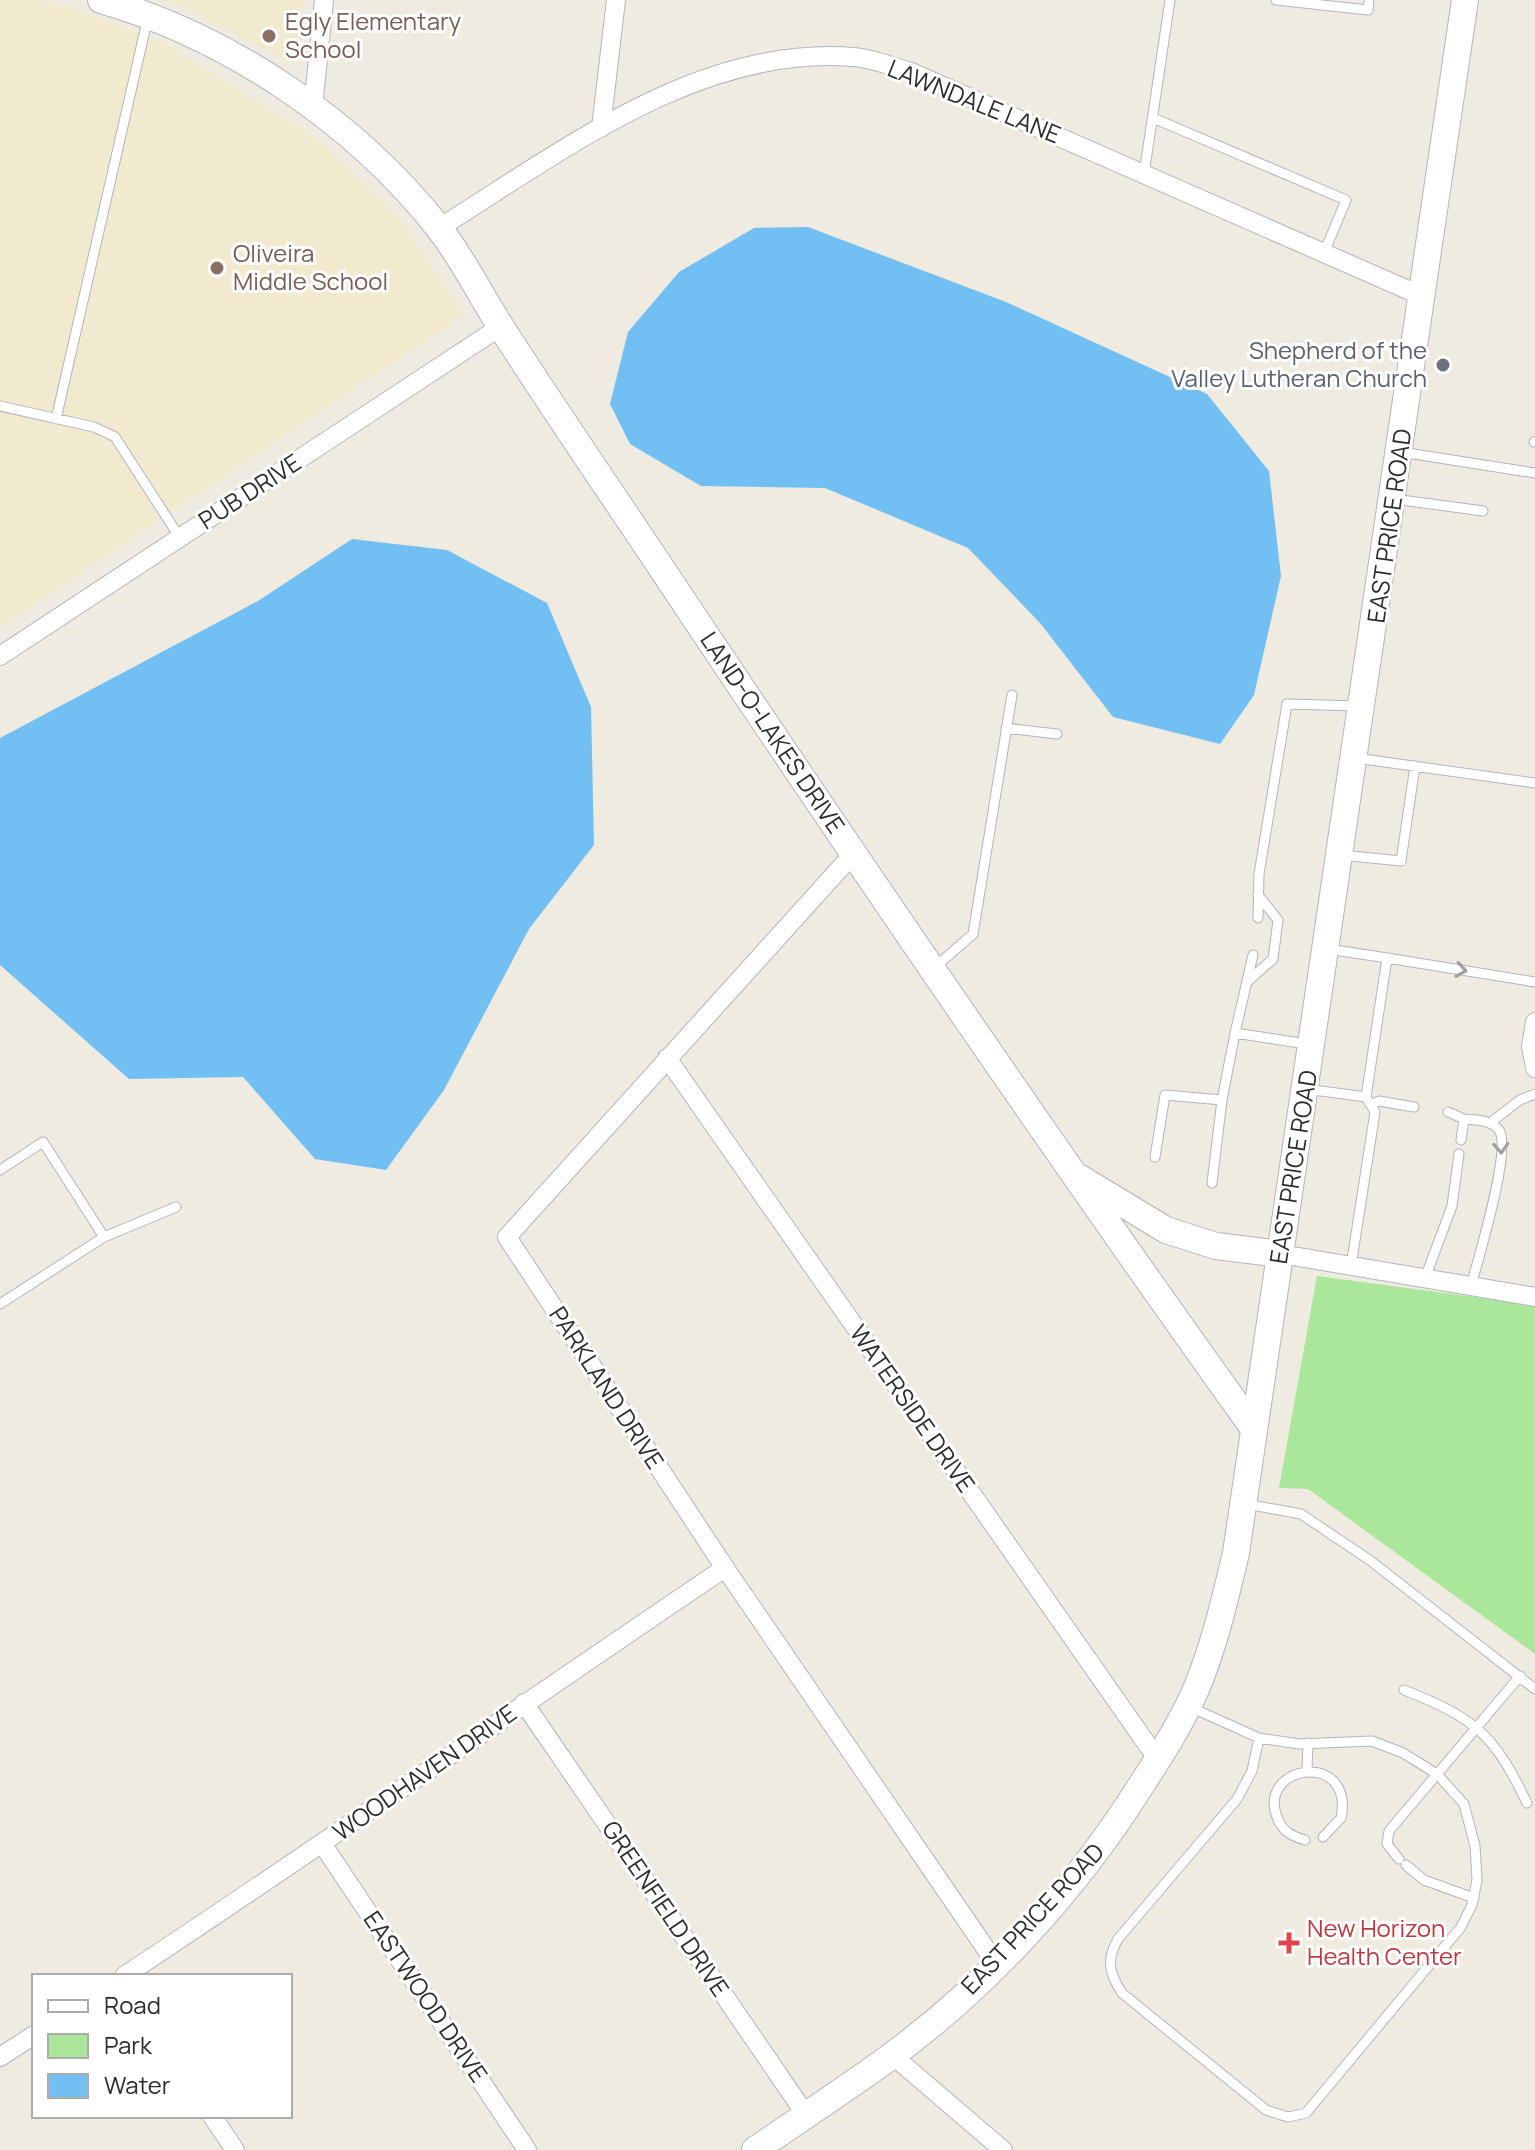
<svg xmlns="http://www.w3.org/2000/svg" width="1535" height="2150" viewBox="0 0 1535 2150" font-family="Manrope,sans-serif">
  <rect width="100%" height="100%" fill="#efebe0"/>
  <!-- education -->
  <path fill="#f1eacf" d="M 0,0 L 35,0 L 71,8 L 161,41 L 314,136 L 402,221 L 465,315 L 0,628 Z
    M 162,0 L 304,0 L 296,65 L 180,6 Z"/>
  <!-- green -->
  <path fill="#abe79b" d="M 1317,1276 L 1535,1305 L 1535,1654 L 1308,1489 L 1279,1488 Z"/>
  <!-- water -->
  <path fill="#71bff3" d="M 808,227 L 1006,302 L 1207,394 L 1269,471 L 1281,576 L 1254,695 L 1220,744 L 1113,717 L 1040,623 L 968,548 L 825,488 L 701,486 L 630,444 L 610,404 L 628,332 L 679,272 L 754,228 Z
    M 352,539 L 447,550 L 547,603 L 591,707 L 594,845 L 529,929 L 444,1090 L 386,1170 L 315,1159 L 243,1077 L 129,1079 L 0,965 L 0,738 L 258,601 Z"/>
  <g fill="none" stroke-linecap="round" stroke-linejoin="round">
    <!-- lane casing -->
    <g stroke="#b3b4c1" stroke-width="11">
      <path id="lane" d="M 1276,0 L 1368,10 L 1369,0
        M 1153,118 L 1346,200 L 1324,253
        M 1144,174 L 1170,0
        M 0,406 L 94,427 L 115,437 L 180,538
        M 56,419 L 148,17
        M 1534,442 L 1535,442
        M 1401,452 L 1535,473
        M 1394,499 L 1483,511
        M 1006,728 L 1057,734
        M 1356,758 L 1535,783
        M 1341,855 L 1401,861 L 1415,766
        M 1258,918 L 1259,874 L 1287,704 L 1359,706
        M 1253,955 L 1235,1033 L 1307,1044
        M 1387,958 L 1535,982
        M 934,968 L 973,934 L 1012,695
        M 1248,981 L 1273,959 L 1278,920 L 1258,895
        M 1306,1089 L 1366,1097 L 1387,958 L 1328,949
        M 1222,1100 L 1235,1033
        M 1371,1105 L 1379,1101 L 1414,1107
        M 1448,1112 L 1464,1119
        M 1490,1123 L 1520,1100 L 1535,1094
        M 1461,1140 L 1464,1119 C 1475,1120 1492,1120 1499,1130 C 1512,1149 1478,1259 1471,1286
        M 1155,1157 L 1165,1095 L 1222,1100 L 1212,1183
        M 0,1170 L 43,1142 L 104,1237 L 0,1304
        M 104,1237 L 176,1207
        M 1351,1266 L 1375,1112 L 1366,1097
        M 1425,1278 L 1452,1206 L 1459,1154
        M 1246,1504 L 1301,1514 L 1371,1561 L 1535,1689
        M 1404,1690 C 1475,1718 1494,1734 1527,1803
        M 1190,1707 L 1259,1738 L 1299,1744 L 1372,1741 L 1403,1753 L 1437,1774 L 1464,1804 L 1475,1846 L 1477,1880 L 1472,1905 L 1461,1927 L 1306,2113 L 1288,2117 L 1266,2110 L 1122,1993 C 1109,1973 1106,1960 1118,1939 L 1237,1799 L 1252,1771 L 1259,1738
        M 1307,1771 L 1308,1743
        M 1305,1840 C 1291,1836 1282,1831 1277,1817 C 1257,1764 1355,1750 1341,1818 L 1323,1837
        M 1399,1859 L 1387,1844 L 1389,1831 L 1520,1676
        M 1406,1865 L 1424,1880 L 1474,1898"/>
    </g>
    <!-- street casing -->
    <g stroke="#b3b4c1" stroke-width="20">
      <path id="street" d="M 313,107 L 324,0
        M 601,128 L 616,0
        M 439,228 C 563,151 699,45 853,57 C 872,58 893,67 911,72 L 1424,297
        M 0,656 L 500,327
        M 853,854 L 507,1237 L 725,1568 L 997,1965
        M 1535,1022 L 1531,1047 L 1535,1068
        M 667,1058 L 1158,1760
        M 1281,1254 L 1535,1297
        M 524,1703 L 806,2115
        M 323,1845 L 527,2150
        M 124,1976 C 326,1843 524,1703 725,1568
        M 892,2055 L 1003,2150
        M 0,2057 L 34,2035
        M 212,2116 L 235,2150"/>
    </g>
    <!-- secondary casing -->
    <g stroke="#b3b4c1" stroke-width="28">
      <path id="secondary" d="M 101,0 C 229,37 355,122 438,227 C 463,258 481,297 503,330 C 564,425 628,517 690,611 C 874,886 1061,1160 1254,1429
        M 1080,1178 L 1166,1230 L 1216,1246 L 1281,1254
        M 755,2150 C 800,2119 846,2089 890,2057 C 989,1984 1075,1890 1140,1787 C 1161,1755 1182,1722 1197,1687 C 1215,1643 1225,1599 1236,1553 L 1465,0"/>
    </g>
    <!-- lane -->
    <use href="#lane" stroke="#fff" stroke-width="9"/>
    <!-- street -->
    <use href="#street" stroke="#fff" stroke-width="18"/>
    <!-- secondary -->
    <use href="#secondary" stroke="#fff" stroke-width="26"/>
  </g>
  <!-- one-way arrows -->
  <defs><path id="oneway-chevron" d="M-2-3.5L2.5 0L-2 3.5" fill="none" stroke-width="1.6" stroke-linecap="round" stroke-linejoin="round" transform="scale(2)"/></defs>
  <g stroke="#a0a0a0">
    <use href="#oneway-chevron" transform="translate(1461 970) rotate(9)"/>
    <use href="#oneway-chevron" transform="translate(1501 1148) rotate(87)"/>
  </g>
  <!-- markers -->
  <g fill="#8d6e63" stroke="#fff" stroke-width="3">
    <circle cx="269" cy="36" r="8"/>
    <circle cx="217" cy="268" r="8"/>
  </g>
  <circle fill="#6b7280" stroke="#fff" stroke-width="3" cx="1443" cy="365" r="8"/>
  <path fill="#e0444e" stroke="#fff" stroke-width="3" d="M1285 1931h8v8h8v8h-8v8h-8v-8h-8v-8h8z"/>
  <g text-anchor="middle" stroke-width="6" stroke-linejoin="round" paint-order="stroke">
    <!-- education labels -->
    <g font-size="24" fill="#785e54" stroke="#fff" text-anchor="start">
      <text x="285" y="30">Egly Elementary<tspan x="285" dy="28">School</tspan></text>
      <text x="233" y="262">Oliveira<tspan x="233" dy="28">Middle School</tspan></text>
    </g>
    <!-- street labels -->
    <g font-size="24" fill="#2d2d2d" stroke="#fff">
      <text transform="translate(974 102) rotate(22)" y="8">LAWNDALE LANE</text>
      <text transform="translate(250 492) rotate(-33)" y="8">PUB DRIVE</text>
      <text transform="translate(1390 526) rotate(-82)" y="8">EAST PRICE ROAD</text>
      <text transform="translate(772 733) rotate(56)" y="8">LAND-O-LAKES DRIVE</text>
      <text transform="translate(1294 1167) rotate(-81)" y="8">EAST PRICE ROAD</text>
      <text transform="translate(606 1388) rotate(57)" y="8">PARKLAND DRIVE</text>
      <text transform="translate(912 1409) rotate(55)" y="8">WATERSIDE DRIVE</text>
      <text transform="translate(425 1773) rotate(-35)" y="8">WOODHAVEN DRIVE</text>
      <text transform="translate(665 1909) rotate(56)" y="8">GREENFIELD DRIVE</text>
      <text transform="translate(1033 1919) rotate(-47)" y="8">EAST PRICE ROAD</text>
      <text transform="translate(425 1997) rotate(56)" y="8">EASTWOOD DRIVE</text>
    </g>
    <!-- worship labels -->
    <g font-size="24" fill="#5b616d" stroke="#fff" text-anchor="end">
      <text x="1427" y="359">Shepherd of the<tspan x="1427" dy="28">Valley Lutheran Church</tspan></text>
    </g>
    <!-- health labels -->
    <g font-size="24" fill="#be3a42" stroke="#fff" text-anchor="start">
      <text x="1307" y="1937">New Horizon<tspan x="1307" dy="28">Health Center</tspan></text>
    </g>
  </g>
  <!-- legend -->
  <rect x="32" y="1974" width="260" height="144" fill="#ffffff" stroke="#ababab" stroke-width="2"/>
  <rect x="48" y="2000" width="40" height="12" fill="#ffffff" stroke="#ababab" stroke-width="2"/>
  <text x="104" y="2014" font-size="24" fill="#2d2d2d">Road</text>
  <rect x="48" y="2034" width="40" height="24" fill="#abe79b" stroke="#ababab" stroke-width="2"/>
  <text x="104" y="2054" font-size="24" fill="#2d2d2d">Park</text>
  <rect x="48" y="2074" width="40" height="24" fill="#71bff3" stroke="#ababab" stroke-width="2"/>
  <text x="104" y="2094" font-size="24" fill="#2d2d2d">Water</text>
</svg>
